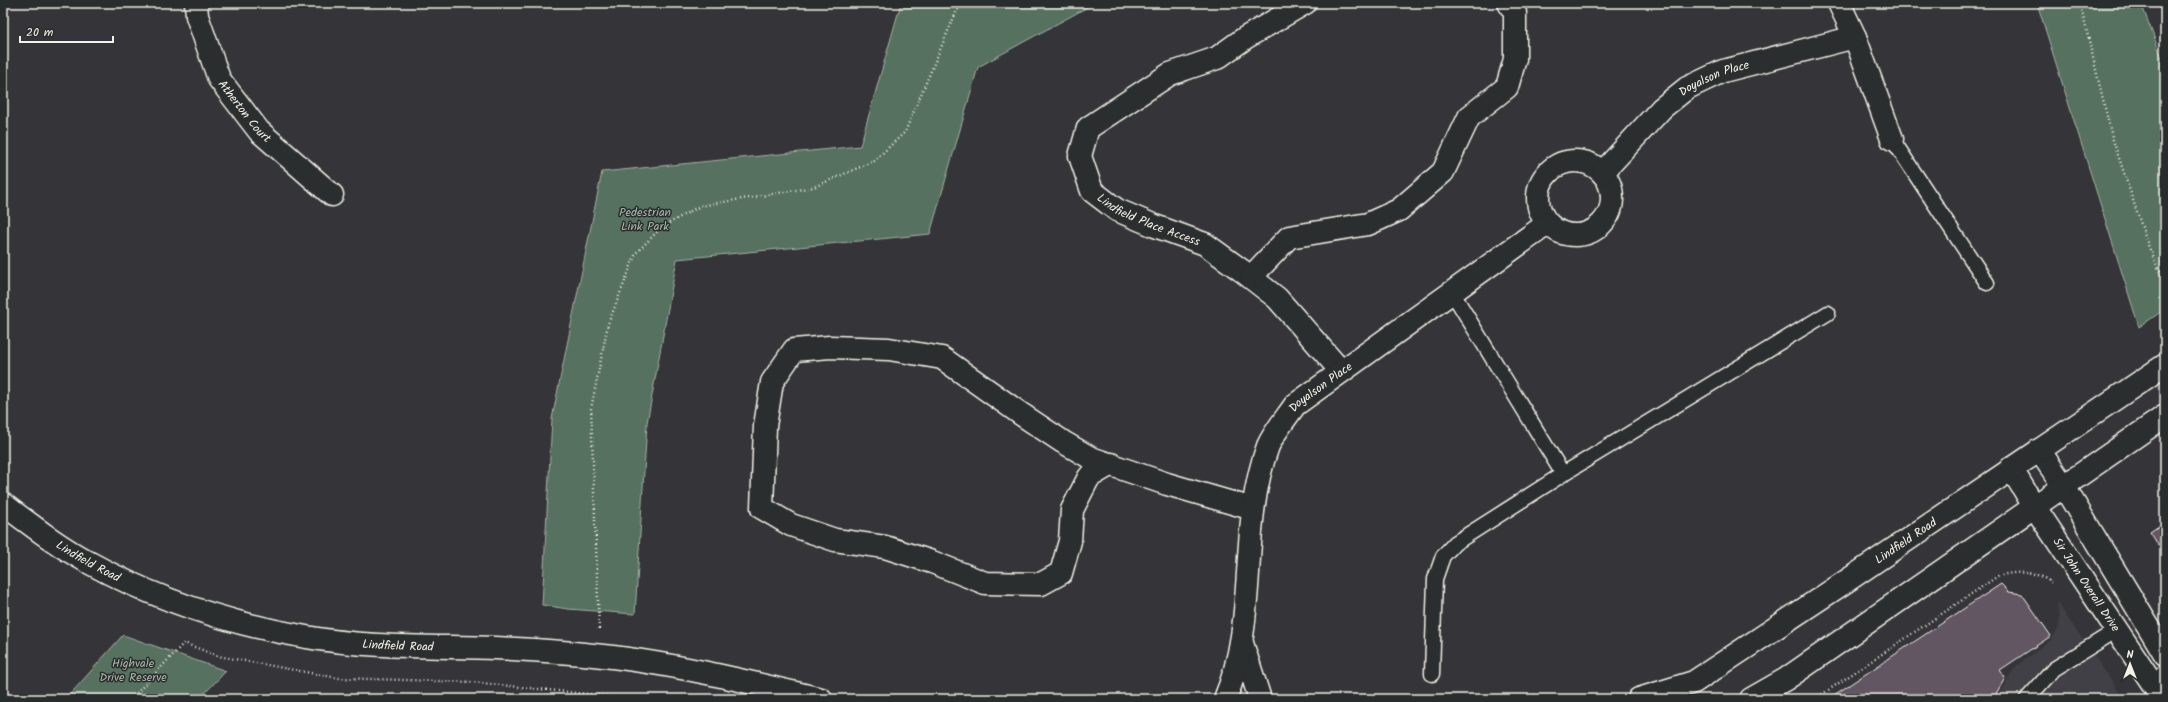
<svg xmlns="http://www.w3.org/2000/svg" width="2168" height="702" viewBox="0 0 2168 702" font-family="Kalam,sans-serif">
  <rect width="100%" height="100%" fill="#353539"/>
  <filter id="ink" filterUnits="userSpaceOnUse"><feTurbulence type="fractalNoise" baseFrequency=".025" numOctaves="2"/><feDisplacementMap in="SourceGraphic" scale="8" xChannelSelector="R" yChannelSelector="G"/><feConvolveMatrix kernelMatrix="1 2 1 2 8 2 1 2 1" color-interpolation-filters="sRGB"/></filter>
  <g filter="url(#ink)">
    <!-- built -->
    <path fill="#433f46" d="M 2056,601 L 2124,699 L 1997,699 L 2016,666 L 2050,641 L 2059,628 L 2060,616 Z"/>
    <!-- green -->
    <path fill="#57715f" stroke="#a6b1a4" d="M 901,3 L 1095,3 L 978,67 L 930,234 L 677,259 L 647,423 L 635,614 L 568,609 L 542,605 L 552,419 L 602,172 L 860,146 Z
      M 2037,3 L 2141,3 L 2165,66 L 2165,309 L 2139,327 Z
      M 123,635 L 226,671 L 199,699 L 66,699 Z"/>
    <!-- building -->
    <path fill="#635764" stroke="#f4f1e8" d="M 2165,522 L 2165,555 L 2150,532 Z
      M 2001,584 L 2009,592 L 2022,594 L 2051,636 L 2000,670 L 2005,678 L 1993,699 L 1828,699 Z"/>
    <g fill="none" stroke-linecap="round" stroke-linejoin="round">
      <!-- service casing -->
      <g stroke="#f4f1e8" stroke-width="17">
        <path id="service" d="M 1892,139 L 1987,283
          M 1452,292 L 1563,474
          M 1432,674 L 1435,579 L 1443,556 L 1455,543 L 1563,474 L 1828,313
          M 2152,681 L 2165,672
          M 2027,699 L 2054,669 L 2117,630"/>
      </g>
      <!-- minor casing -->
      <g stroke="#f4f1e8" stroke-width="25">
        <g id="minor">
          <path id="s1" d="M 196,3 L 197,16 L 219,79 L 259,131 L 332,195"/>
          <path id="s2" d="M 1305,3 L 1245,38 L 1217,58 L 1170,74 L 1088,128 L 1080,156 L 1092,191 L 1117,210 L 1155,226 L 1205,244 L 1241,270 L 1277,298 L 1341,371"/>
          <path d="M 1839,3 L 1855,37 L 1892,139"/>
          <circle cx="1575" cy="198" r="37"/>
          <path id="s3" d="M 1603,172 L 1662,108 L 1687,88 L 1723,71 L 1855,37"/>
          <path d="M 1251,277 L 1289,237 L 1368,224 L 1399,210 L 1443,172 L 1469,117 L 1507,87 L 1515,59 L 1515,13 L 1509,3"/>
          <path d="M 2039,450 L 2063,485 L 2165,654"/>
          <path d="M 1111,464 L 1089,477 L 1072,510 L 1070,541 L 1061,573 L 1041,584 L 985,583 L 932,562 L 885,547 L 835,540 L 791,525 L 762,508 L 765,426 L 772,382 L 794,350 L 830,347 L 889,349 L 942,358 L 1021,414 L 1063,442 L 1091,458 L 1167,484 L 1253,509"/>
          <path id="s4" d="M 2011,468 L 2034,506 L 2163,699"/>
          <path d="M 1242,643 L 1260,699"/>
          <path id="s5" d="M 1225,699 C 1259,619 1238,527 1268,446 C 1274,432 1287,417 1295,405 L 1547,224"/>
        </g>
      </g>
      <!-- tertiary casing -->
      <g stroke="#f4f1e8" stroke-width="25">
        <g id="tertiary">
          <path id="s6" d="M 3,504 C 30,524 58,546 88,562 C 155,599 231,624 306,637 C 368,648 432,646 495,648 C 539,650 584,653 628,659 C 693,668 757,684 821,699"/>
          <path id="s7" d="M 1639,699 L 1694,682 L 1848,580 L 2165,365"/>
          <path d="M 1751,699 L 1786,679 L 2165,416"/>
        </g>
      </g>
      <!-- path -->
      <path stroke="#f4f1e8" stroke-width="2.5" stroke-dasharray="1 3" stroke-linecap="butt" d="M 2080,3 L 2112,137 L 2148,245 L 2165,284
        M 599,629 L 591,409 L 608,324 L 636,253 L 662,227 L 700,206 L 814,187 L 874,161 L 905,132 L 957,10 L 967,3
        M 131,699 L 184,643 L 218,656 L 338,678 L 472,682 L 635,699
        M 1815,699 L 1998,576 C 2017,571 2036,570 2051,583"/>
      <!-- service -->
      <use href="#service" stroke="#2a2d2e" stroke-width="14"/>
      <!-- minor -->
      <use href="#minor" stroke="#2a2d2e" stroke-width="22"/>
      <!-- tertiary -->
      <use href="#tertiary" stroke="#2a2d2e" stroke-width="22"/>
    </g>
  </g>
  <g text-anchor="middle" stroke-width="3" stroke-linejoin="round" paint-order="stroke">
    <!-- street labels -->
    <g font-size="12" fill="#f4f1e8" stroke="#2a2d2e">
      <text dy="4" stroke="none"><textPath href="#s3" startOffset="148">Doyalson Place</textPath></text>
      <text dy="4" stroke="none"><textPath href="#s1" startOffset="121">Atherton Court</textPath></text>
      <text dy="4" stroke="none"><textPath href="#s2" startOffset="382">Lindfield Place Access</textPath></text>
      <text dy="4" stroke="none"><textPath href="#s5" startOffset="338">Doyalson Place</textPath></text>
      <text dy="4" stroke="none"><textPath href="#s7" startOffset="312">Lindfield Road</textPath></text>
      <text dy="4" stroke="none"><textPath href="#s6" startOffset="103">Lindfield Road</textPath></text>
      <text dy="4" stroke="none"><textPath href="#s4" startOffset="139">Sir John Overall Drive</textPath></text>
      <text dy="4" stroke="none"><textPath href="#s6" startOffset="427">Lindfield Road</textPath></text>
    </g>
    <!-- park labels -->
    <g font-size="12" fill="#adb7aa" stroke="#2a2d2e">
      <text x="645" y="216">Pedestrian<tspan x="645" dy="14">Link Park</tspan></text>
      <text x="133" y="667">Highvale<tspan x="133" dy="14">Drive Reserve</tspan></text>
    </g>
  </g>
  <!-- margin -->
  <rect width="2168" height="702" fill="none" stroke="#2a2d2e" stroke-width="16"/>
  <rect x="8" y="8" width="2152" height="686" fill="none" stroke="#f4f1e8" stroke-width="1.5" filter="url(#ink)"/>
  <!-- north arrow -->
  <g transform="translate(2130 664)" stroke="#2a2d2e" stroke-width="3" paint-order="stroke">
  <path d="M0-3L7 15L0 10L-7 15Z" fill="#f4f1e8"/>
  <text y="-6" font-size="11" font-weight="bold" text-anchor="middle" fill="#f4f1e8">N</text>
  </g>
  <!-- scale -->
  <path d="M20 36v6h93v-6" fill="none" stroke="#f4f1e8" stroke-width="2"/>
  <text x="26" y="36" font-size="12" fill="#f4f1e8" stroke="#2a2d2e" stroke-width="3" paint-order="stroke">20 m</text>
</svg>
